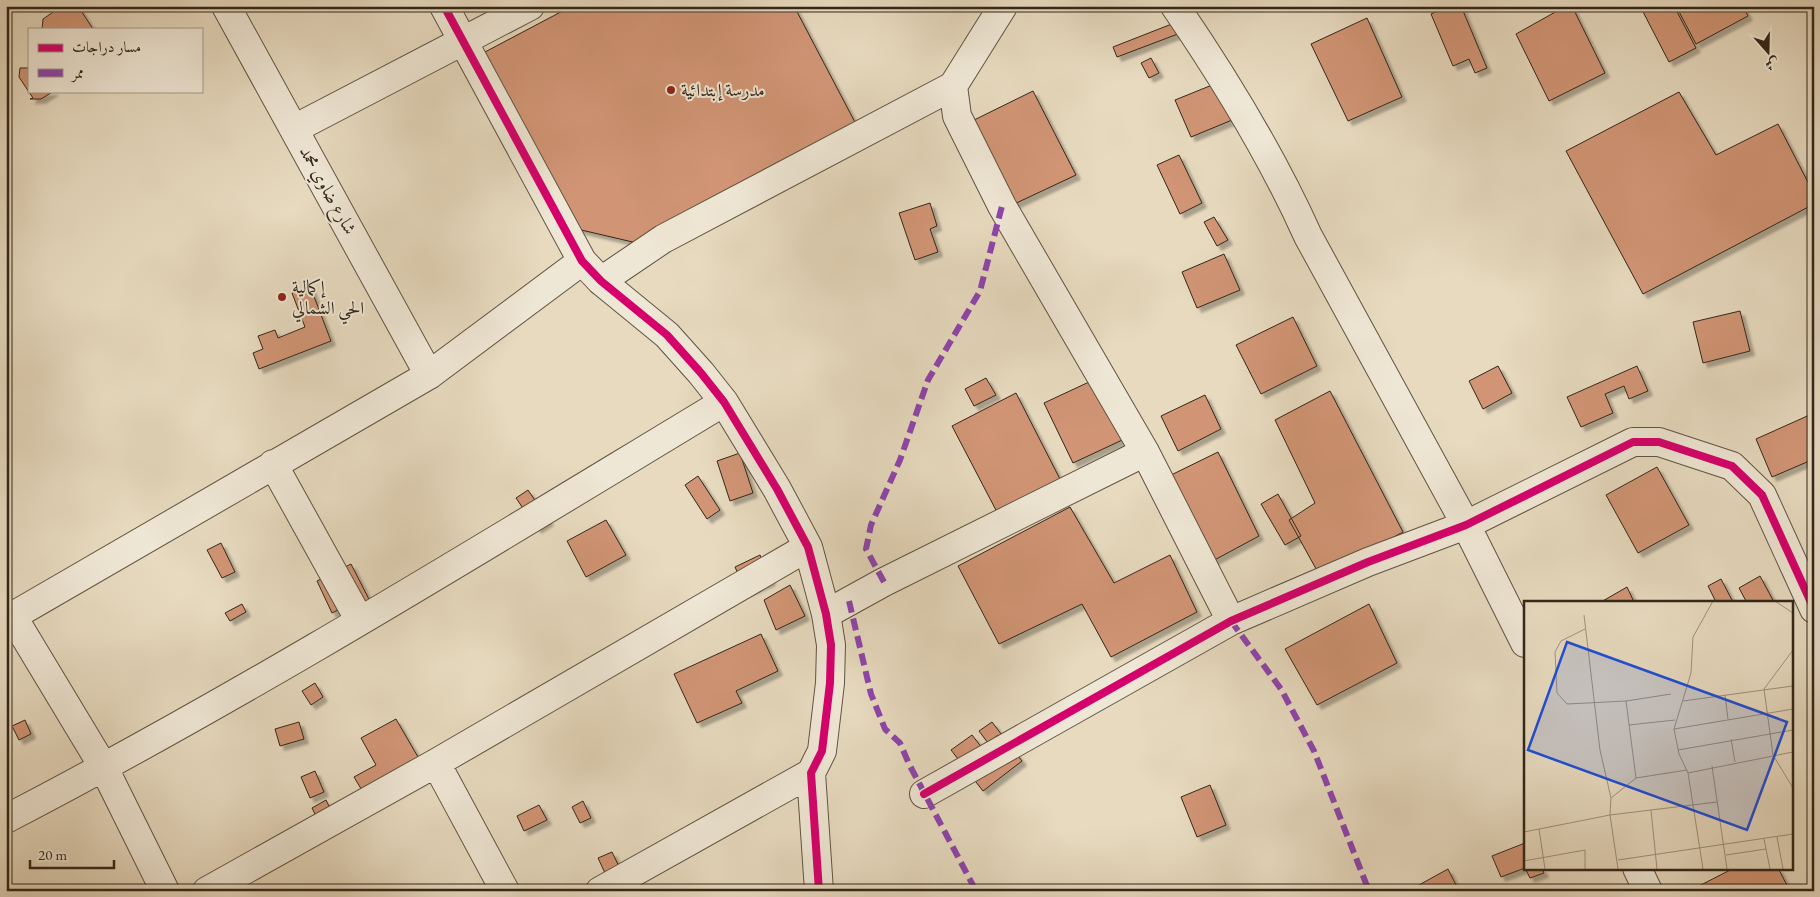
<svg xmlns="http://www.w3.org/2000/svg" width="1820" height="897" viewBox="0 0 1820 897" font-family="'EB Garamond',Amiri,serif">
  <defs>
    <filter id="shadow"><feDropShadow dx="4.5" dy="4.5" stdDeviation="1" flood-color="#0004"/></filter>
  </defs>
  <rect width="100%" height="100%" fill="#e7dabf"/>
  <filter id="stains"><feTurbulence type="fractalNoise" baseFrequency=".004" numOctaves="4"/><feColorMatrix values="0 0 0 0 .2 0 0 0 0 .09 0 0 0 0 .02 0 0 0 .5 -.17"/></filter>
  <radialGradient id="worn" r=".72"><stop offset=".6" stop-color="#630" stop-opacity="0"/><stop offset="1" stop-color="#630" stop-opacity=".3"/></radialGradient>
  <!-- building -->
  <path fill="#d19574" stroke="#322719" filter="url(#shadow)" d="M 62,6 L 78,6 L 93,29 L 42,29 L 43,19 Z
    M 572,6 L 794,6 L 858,128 L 637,243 L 577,229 L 485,52 Z
    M 1449,6 L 1461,6 L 1487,68 L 1475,73 L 1469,59 L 1453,66 L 1431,14 Z
    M 1566,6 L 1572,6 L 1605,73 L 1549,101 L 1516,34 Z
    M 1640,6 L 1656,6 L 1658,10 L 1664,6 L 1674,6 L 1696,48 L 1669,62 Z
    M 1676,6 L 1743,6 L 1748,16 L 1696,44 Z
    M 1187,18 L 1191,29 L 1117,57 L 1113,47 Z
    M 1367,18 L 1402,97 L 1348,121 L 1311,44 Z
    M 1151,58 L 1159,73 L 1149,78 L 1141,63 Z
    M 20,68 L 29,68 L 29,91 L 54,91 L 41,99 L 30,99 L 33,98 L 19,77 Z
    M 1222,81 L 1237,118 L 1191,137 L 1175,100 Z
    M 1033,91 L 1076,175 L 1010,206 L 968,123 Z
    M 1679,92 L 1716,155 L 1778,124 L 1814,194 L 1814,204 L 1643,294 L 1566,151 Z
    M 1179,155 L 1202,203 L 1180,214 L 1157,165 Z
    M 930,203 L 937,226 L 930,229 L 938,252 L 915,260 L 899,213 Z
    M 1214,217 L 1228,240 L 1217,246 L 1204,222 Z
    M 1224,254 L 1240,290 L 1197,308 L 1182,272 Z
    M 310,286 L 331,341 L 259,369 L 253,353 L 263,349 L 258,336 L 275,330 L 278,338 L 305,327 L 292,293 Z
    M 1740,311 L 1750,351 L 1703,363 L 1693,322 Z
    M 1293,317 L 1317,366 L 1261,394 L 1236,345 Z
    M 1498,366 L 1512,393 L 1483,409 L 1469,381 Z
    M 1637,366 L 1648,391 L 1629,399 L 1624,386 L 1605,394 L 1613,413 L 1581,427 L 1567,397 Z
    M 1104,375 L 1133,435 L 1073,463 L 1044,403 Z
    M 986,378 L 996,395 L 974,406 L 965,389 Z
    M 1330,391 L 1403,532 L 1320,576 L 1289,520 L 1315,503 L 1275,420 Z
    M 1016,393 L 1062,483 L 998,514 L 952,426 Z
    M 1205,395 L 1221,429 L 1178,451 L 1161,416 Z
    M 1814,413 L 1814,459 L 1772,477 L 1756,439 Z
    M 1218,452 L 1259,536 L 1207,564 L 1165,478 Z
    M 740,453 L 753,493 L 730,501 L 717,461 Z
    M 1657,467 L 1689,525 L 1638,553 L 1606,495 Z
    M 698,476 L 720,510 L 707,519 L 685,485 Z
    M 528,490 L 549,521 L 537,529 L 516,498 Z
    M 1278,494 L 1301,536 L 1285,545 L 1261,504 Z
    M 1070,507 L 1114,583 L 1170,555 L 1197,612 L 1111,657 L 1082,604 L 999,644 L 958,566 Z
    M 606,520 L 626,555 L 586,577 L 567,541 Z
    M 221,543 L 235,572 L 222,578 L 207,550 Z
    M 760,555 L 771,581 L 746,592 L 735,567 Z
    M 351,564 L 375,611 L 349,604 L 332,613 L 317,581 Z
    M 1760,576 L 1774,602 L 1745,602 L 1746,601 L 1739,588 Z
    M 1721,579 L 1733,602 L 1716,602 L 1708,586 Z
    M 790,585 L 805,616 L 776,630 L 764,600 Z
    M 1627,587 L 1634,602 L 1601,602 Z
    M 242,604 L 246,612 L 230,621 L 225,613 Z
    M 1369,604 L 1397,663 L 1317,705 L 1285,649 Z
    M 761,634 L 778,671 L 736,691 L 742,703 L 697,723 L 674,674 Z
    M 315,683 L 323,697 L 311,705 L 302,691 Z
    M 396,719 L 429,776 L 372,807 L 354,777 L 376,765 L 361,738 Z
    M 25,720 L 31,734 L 19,740 L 12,726 Z
    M 299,722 L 304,739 L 280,746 L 275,729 Z
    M 992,722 L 1022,761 L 983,791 L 951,750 L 972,735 L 993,762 L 1009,749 L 998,735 L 988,743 L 979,731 Z
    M 315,771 L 324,792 L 310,798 L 301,777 Z
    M 1210,785 L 1226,825 L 1197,837 L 1181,797 Z
    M 326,800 L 332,812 L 318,820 L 312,808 Z
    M 583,801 L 591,818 L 580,823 L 572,807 Z
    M 539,805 L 547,820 L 524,831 L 517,816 Z
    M 1525,843 L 1525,868 L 1501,877 L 1492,856 Z
    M 612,852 L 625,879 L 611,886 L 598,858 Z
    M 1525,868 L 1542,868 L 1544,873 L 1530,878 Z
    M 1734,868 L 1778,868 L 1790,891 L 1697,891 L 1695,888 Z
    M 1448,869 L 1459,891 L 1408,891 Z"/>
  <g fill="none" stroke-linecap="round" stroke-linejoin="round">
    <!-- minor casing -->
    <g stroke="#5f5442" stroke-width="30">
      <path id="minor" d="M 226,6 L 429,375
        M 444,6 L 582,261 L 601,281 L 667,335 L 701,373 L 724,402 L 777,489 L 808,547 L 826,614 L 831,645 L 830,683 L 822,751 L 811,773 L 819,891
        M 1175,6 C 1225,79 1272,156 1308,236 L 1466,525 L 1525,643
        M 953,86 L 957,116 L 1002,206 L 1145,452 L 1231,621
        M 294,129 L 530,6
        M 601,281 L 663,239 L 953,86 L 1003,6
        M 273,464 L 360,621
        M 6,612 L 13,617 L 104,768 L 165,891
        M 826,614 L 884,582 L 1145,452
        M 6,620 L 429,375 L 582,261
        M 436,763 L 505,891
        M 924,794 L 1231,621 L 1368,562 L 1466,525 L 1633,442 L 1659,442 L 1732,466 L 1762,495 L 1814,609
        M 6,819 C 252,691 487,545 724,402
        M 1637,868 L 1648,891
        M 207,891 L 436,763 L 808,547
        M 600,891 L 811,773"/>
    </g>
    <!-- minor -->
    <use href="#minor" stroke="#efe7d5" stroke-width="28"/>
    <!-- quiet -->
    <path stroke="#8e44ad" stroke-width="6" stroke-dasharray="12 6" stroke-linecap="butt" d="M 884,582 L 866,549 L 871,525 L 900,460 L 928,380 L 980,291 L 1002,206
      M 849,601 L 871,694 L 885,729 L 900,743 L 909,764 L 976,891
      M 1231,621 L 1281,689 L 1314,751 L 1369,891"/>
    <!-- cycleway casing -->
    <g stroke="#efe7d5" stroke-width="11">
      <path id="cycleway" d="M 444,6 L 582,261 L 601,281 L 667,335 L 701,373 L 724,402 L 777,489 L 808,547 L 826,614 L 831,645 L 830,683 L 822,751 L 811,773 L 819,891
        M 924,794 L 1231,621 L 1368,562 L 1466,525 L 1633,442 L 1659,442 L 1732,466 L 1762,495 L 1814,609"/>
    </g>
    <!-- cycleway -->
    <use href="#cycleway" stroke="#d6006c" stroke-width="8"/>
  </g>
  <!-- markers -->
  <g fill="#8f2418" stroke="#efe7d5" stroke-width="2">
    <circle cx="671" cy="90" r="5"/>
    <circle cx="282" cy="297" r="5"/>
  </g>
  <g text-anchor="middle" stroke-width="4" stroke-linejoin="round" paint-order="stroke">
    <!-- poi labels -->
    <g font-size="18" fill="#322719" stroke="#efe7d5" text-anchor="start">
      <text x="681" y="96">مدرسة إبتدائية</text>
      <text x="292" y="293">إكمالية<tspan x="292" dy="21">الحي الشمالي</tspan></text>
    </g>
    <!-- street labels -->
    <g font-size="18" fill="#322719" stroke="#efe7d5">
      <text transform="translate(328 190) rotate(61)" y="6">شارع ضاوي محمد</text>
    </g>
  </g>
  <!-- overview -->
  <g transform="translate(1524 601)">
    <rect width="269" height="269" fill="#e7dabf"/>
    <path fill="none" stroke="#9f927d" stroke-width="1" d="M 251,0 L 269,12M 61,28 L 37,40 L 31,51 L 33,92 L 43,103 L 102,100 L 147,93M 269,49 L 240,88 L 249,154 L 269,187M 201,94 L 204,118M 102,100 L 112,177M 159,100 L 269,85M 105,124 L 151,119M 150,128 L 269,108M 207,138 L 211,161M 154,149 L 269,129M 188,165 L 203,268M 164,172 L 269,151M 87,197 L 112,177 L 163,169M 127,209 L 133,268M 15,228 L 21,268M 0,231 L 86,214 L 87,197 L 76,149 L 60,14M 253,236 L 259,268M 240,238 L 246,268M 202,254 L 242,248M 94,259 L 269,233M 0,260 L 61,249 L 61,268M 94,268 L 86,214 L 193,201M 179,268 L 164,172 L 155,153 L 150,128 L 167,72 L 169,36 L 189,0"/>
    <path fill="#1d4ed8" fill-opacity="0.15" stroke="#1d4ed8" stroke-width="2.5" d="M 43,41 L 263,121 L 223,229 L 4,149 Z"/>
    <rect width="269" height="269" fill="none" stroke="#322719" stroke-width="2.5"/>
  </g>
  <!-- margin -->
  <rect width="1820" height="897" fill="none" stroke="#e7dabf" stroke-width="25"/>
  <rect x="8" y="8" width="1805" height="882" fill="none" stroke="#322719" stroke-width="2.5"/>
  <rect x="12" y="12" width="1795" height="872" fill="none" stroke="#322719"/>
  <!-- legend -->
  <rect x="28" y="28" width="175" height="65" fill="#efe7d5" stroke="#a39a8a"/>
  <rect x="38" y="44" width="25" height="8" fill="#d6006c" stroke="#a39a8a"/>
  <text x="72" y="52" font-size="15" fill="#322719">مسار دراجات</text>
  <rect x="38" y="69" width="25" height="8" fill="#8e44ad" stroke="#a39a8a"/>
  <text x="72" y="78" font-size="15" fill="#322719">ممر</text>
  <!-- north arrow -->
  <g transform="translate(1768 52) rotate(160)" stroke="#efe7d5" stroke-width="4" paint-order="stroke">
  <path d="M0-4L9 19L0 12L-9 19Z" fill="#322719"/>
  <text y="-8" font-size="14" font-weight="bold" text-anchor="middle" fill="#322719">ش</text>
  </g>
  <!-- scale -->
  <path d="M30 860v8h84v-8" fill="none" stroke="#322719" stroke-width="2.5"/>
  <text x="38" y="860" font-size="15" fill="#322719" stroke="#efe7d5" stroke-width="4" paint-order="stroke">20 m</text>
  <rect width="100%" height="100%" filter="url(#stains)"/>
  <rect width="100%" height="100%" fill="url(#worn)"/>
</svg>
